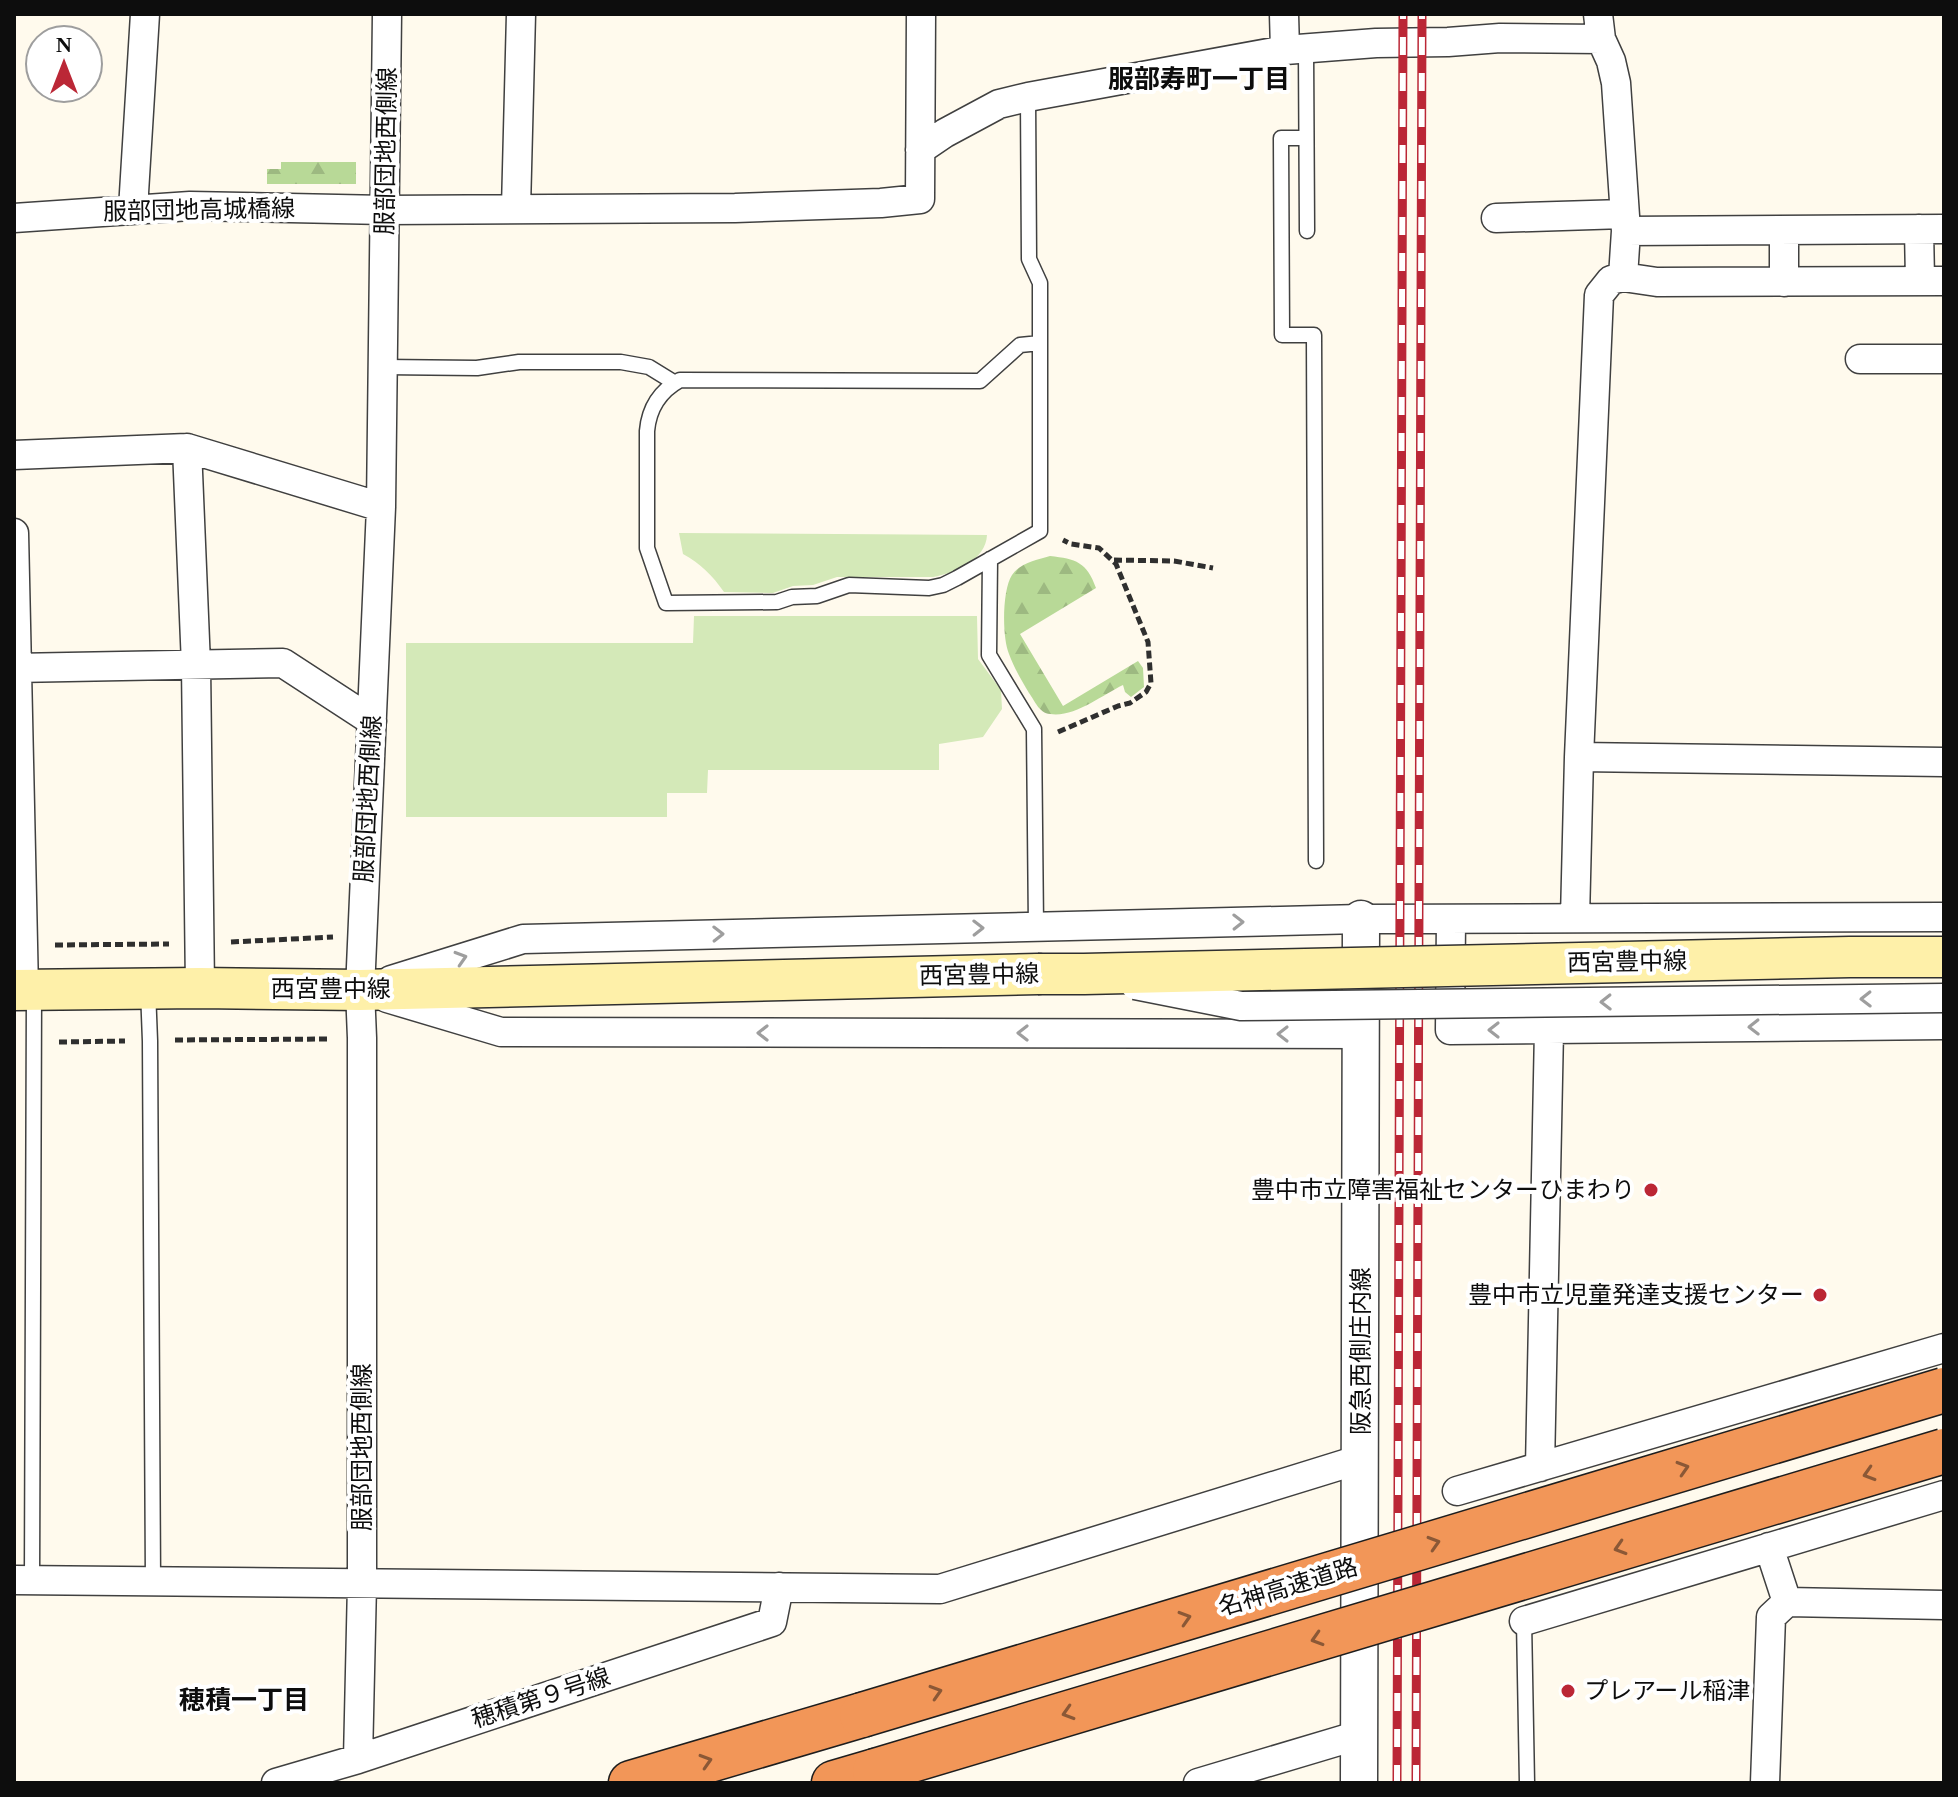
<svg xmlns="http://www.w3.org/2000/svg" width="1958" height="1797" viewBox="0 0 1958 1797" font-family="'Times New Roman','Noto Sans JP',serif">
  <defs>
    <pattern id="forest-firs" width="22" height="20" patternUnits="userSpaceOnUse" patternTransform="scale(2)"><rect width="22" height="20" fill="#b8d997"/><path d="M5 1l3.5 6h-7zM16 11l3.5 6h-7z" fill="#9db981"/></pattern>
  </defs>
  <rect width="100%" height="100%" fill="#fffaed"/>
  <!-- grass -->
  <path fill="#d4e9b8" d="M 679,533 L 987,535 C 986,560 955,573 933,577 L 837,577 L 813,585 L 793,586 L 773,593 L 724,592 C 712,575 701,564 683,554 Z
    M 694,616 L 977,616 L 978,659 L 1001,690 L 1002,709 L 983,737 L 939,744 L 939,770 L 708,770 L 707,793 L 667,793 L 667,817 L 406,817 L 406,643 L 693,643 Z"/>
  <!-- forest -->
  <path fill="url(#forest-firs)" d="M 281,162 L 356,162 L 356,184 L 267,184 L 267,169 L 281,169 Z
    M 1050,556 C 1076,559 1087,562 1096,588 L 1020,634 L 1063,706 L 1138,661 L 1143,668 L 1144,687 L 1131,697 L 1125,692 L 1123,685 C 1102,695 1074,718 1050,714 C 1039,713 1035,701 1029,693 C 1022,681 1014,668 1009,654 C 1002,638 1002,590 1012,575 C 1020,563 1037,560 1050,556 Z"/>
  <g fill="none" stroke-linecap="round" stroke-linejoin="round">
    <!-- service casing -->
    <g stroke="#404040" stroke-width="17">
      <path id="service" d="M 1306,50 L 1307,231
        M 1028,97 L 1029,259 L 1040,283 L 1040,531 L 957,578 L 943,585 L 929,588 L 849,585 L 817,596 L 792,597 L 777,602 L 666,603 L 647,548 L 647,431 C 649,408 660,391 680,380 L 980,381 L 1020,345 L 1040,343
        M 1306,138 L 1281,138 L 1282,335 L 1314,335 L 1316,861
        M 383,367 L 477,368 L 519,362 L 621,362 L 649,367 L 675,383
        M 990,559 L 989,655 L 1034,729 L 1036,926
        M 148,990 L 150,1041 L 153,1582
        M 32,1581 L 34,993
        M 1524,1621 L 1527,1783"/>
    </g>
    <!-- minor casing -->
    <g stroke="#404040" stroke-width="31">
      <path id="minor" d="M 1284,14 L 1285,50
        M 920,150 L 945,133 L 999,104 L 1028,97 L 1285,50 L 1376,43 L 1448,42 L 1500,38 L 1601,39
        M 516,208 L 521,14
        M 133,209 L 145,14
        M 14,218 L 190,206 L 385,210 L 735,208 L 881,203 L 920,199 L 921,14
        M 1496,218 L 1624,214
        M 1919,229 L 1920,280
        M 1784,230 L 1784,282
        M 1626,231 L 1944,229
        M 1623,277 L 1657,282 L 1944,281
        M 1860,359 L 1944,359
        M 187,448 L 196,665 L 200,988
        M 14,455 L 187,448 L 381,507
        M 14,533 L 24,990
        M 14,668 L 283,663 L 372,721
        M 1579,757 L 1944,762
        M 1575,918 L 1579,757 L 1599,295 L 1611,280 L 1623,277 L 1626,231 L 1616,83 L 1611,61 L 1601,39 L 1598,14
        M 1451,919 L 1450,1030 L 1944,1025
        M 391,980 L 523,939 L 1361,919 L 1944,917
        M 387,998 L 501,1032 L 1361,1034
        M 1540,1467 L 1549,1030
        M 1457,1491 L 1944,1348
        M 1769,1547 L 1787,1602 L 1944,1605
        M 14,1580 L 940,1589 L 1361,1459
        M 1524,1621 L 1944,1495
        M 358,1759 L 362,1584 L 362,1038 L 360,990 L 381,507 L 387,14
        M 276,1783 L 358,1759 L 772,1622 L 779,1587
        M 1198,1783 L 1359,1735
        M 1765,1783 L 1771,1617 L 1787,1602"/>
    </g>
    <!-- tertiary casing -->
    <g stroke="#404040" stroke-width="39">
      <path id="tertiary" d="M 1359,1783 L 1361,919"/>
    </g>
    <!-- secondary casing -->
    <g stroke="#2f2f2f" stroke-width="43">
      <path id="secondary" d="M 14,990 L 200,988 L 360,990 L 1038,974"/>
    </g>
    <!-- motorway casing -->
    <g stroke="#1e1e1e" stroke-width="47">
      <path id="motorway" d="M 631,1783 L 862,1715
        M 834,1783 L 875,1771"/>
    </g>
    <!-- path -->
    <path stroke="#2f2f2f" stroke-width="5" stroke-dasharray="8 4" stroke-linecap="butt" d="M 1114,560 L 1174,561 L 1213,568
      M 1058,732 L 1118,706 L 1130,703 L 1146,692 L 1151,683 L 1148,642 L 1116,564 L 1099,548 L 1071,544 L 1063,540
      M 231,942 L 333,937
      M 55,945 L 169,944
      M 175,1040 L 329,1039
      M 59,1042 L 125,1041"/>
    <!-- service -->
    <use href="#service" stroke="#fff" stroke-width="14"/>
    <!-- minor -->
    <use href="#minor" stroke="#fff" stroke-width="28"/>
    <!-- tertiary -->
    <use href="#tertiary" stroke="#fff" stroke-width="36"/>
    <!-- secondary -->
    <use href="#secondary" stroke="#fef0a9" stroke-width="40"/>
    <!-- motorway -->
    <use href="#motorway" stroke="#f29658" stroke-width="44"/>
    <!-- rail casing -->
    <g stroke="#bb2736" stroke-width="9">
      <path id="rail" d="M 1397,1783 L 1403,14
        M 1416,1783 L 1422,14"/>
    </g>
    <!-- rail -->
    <use href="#rail" stroke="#fff" stroke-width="6" stroke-dasharray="18" stroke-linecap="butt"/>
    <!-- minor-bridge casing -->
    <g stroke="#404040" stroke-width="31" stroke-linecap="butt">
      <path id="minor-bridge" d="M 1135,985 L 1241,1006 L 1944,998"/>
    </g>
    <!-- secondary-bridge casing -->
    <g stroke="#2f2f2f" stroke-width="43" stroke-linecap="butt">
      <path id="secondary-bridge" d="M 1038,974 L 1084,974 L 1850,957 L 1944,957"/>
    </g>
    <!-- motorway-bridge casing -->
    <g stroke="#1e1e1e" stroke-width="47" stroke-linecap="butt">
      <path id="motorway-bridge" d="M 862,1715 L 1944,1390
        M 875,1771 L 1944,1451"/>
    </g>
    <!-- minor-bridge -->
    <use href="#minor-bridge" stroke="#fff" stroke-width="28"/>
    <!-- secondary-bridge -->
    <use href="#secondary-bridge" stroke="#fef0a9" stroke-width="40"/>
    <!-- motorway-bridge -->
    <use href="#motorway-bridge" stroke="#f29658" stroke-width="44"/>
  </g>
  <!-- one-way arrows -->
  <defs><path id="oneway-chevron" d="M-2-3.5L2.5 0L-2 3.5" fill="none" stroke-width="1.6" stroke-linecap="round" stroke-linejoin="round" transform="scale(2)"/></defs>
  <g stroke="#9e9e9e">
    <use href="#oneway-chevron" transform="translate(1238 922) rotate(-1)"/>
    <use href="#oneway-chevron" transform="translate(978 928) rotate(-1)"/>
    <use href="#oneway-chevron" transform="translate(718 934) rotate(-1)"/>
    <use href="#oneway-chevron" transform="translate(461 958) rotate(-17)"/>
    <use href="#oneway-chevron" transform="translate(1866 999) rotate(179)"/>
    <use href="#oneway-chevron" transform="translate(1606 1002) rotate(179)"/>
    <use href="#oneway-chevron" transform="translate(1754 1027) rotate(179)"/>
    <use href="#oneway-chevron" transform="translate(1494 1030) rotate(180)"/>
    <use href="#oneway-chevron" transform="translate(763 1033) rotate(-180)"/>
    <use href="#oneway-chevron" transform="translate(1023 1033) rotate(-180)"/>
    <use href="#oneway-chevron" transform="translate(1283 1034) rotate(-180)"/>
  </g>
  <g stroke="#8b5836">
    <use href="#oneway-chevron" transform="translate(1683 1468) rotate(-17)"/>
    <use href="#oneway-chevron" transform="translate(1869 1474) rotate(163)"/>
    <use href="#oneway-chevron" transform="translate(1434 1543) rotate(-17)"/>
    <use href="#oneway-chevron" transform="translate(1620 1548) rotate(163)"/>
    <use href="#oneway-chevron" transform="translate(1185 1618) rotate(-17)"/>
    <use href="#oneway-chevron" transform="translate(1317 1639) rotate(163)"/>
    <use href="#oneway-chevron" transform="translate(936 1692) rotate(-17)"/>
    <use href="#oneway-chevron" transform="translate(1068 1713) rotate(163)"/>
    <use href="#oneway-chevron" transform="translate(706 1761) rotate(-17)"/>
  </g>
  <!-- markers -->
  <g fill="#bb2736" stroke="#fff" stroke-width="3">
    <circle cx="1651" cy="1190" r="8"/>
    <circle cx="1820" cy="1295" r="8"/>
    <circle cx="1568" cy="1691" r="8"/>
  </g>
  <g text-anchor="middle" stroke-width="8" stroke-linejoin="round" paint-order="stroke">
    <!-- street labels -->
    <g font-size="24" fill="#0d0d0d" stroke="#fff">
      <text transform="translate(386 151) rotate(-89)" y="8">服部団地西側線</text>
      <text transform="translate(199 210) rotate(-1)" y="8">服部団地高城橋線</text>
      <text transform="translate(368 799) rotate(-87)" y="8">服部団地西側線</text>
      <text transform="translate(1627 962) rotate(-1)" y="8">西宮豊中線</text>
      <text transform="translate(979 975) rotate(-1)" y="8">西宮豊中線</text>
      <text x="331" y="997">西宮豊中線</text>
      <text transform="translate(1361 1351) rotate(-90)" y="8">阪急西側庄内線</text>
      <text transform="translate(362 1447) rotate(-90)" y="8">服部団地西側線</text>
      <text transform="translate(1288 1587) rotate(-17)" y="8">名神高速道路</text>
      <text transform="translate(541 1698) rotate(-18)" y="8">穂積第９号線</text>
    </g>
    <!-- poi labels -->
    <g font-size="24" fill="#0d0d0d" stroke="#fff" text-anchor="end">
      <text x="1635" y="1198">豊中市立障害福祉センターひまわり</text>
      <text x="1804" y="1303">豊中市立児童発達支援センター</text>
      <text x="1584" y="1699" text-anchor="start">プレアール稲津</text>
    </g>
    <!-- neighbourhood labels -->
    <g font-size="26" font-weight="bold" fill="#0d0d0d" stroke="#fff">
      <text x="1199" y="88">服部寿町一丁目</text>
      <text x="244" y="1709">穂積一丁目</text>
    </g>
  </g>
  <!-- border -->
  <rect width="1958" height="1797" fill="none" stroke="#0d0d0d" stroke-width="32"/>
  <!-- north arrow -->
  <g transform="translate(64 64)"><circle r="38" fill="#ffffff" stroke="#9e9e9e" stroke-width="2"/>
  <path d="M0-6L14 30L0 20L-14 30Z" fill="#bb2736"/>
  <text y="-12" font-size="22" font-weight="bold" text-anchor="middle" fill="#0d0d0d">N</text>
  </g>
</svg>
